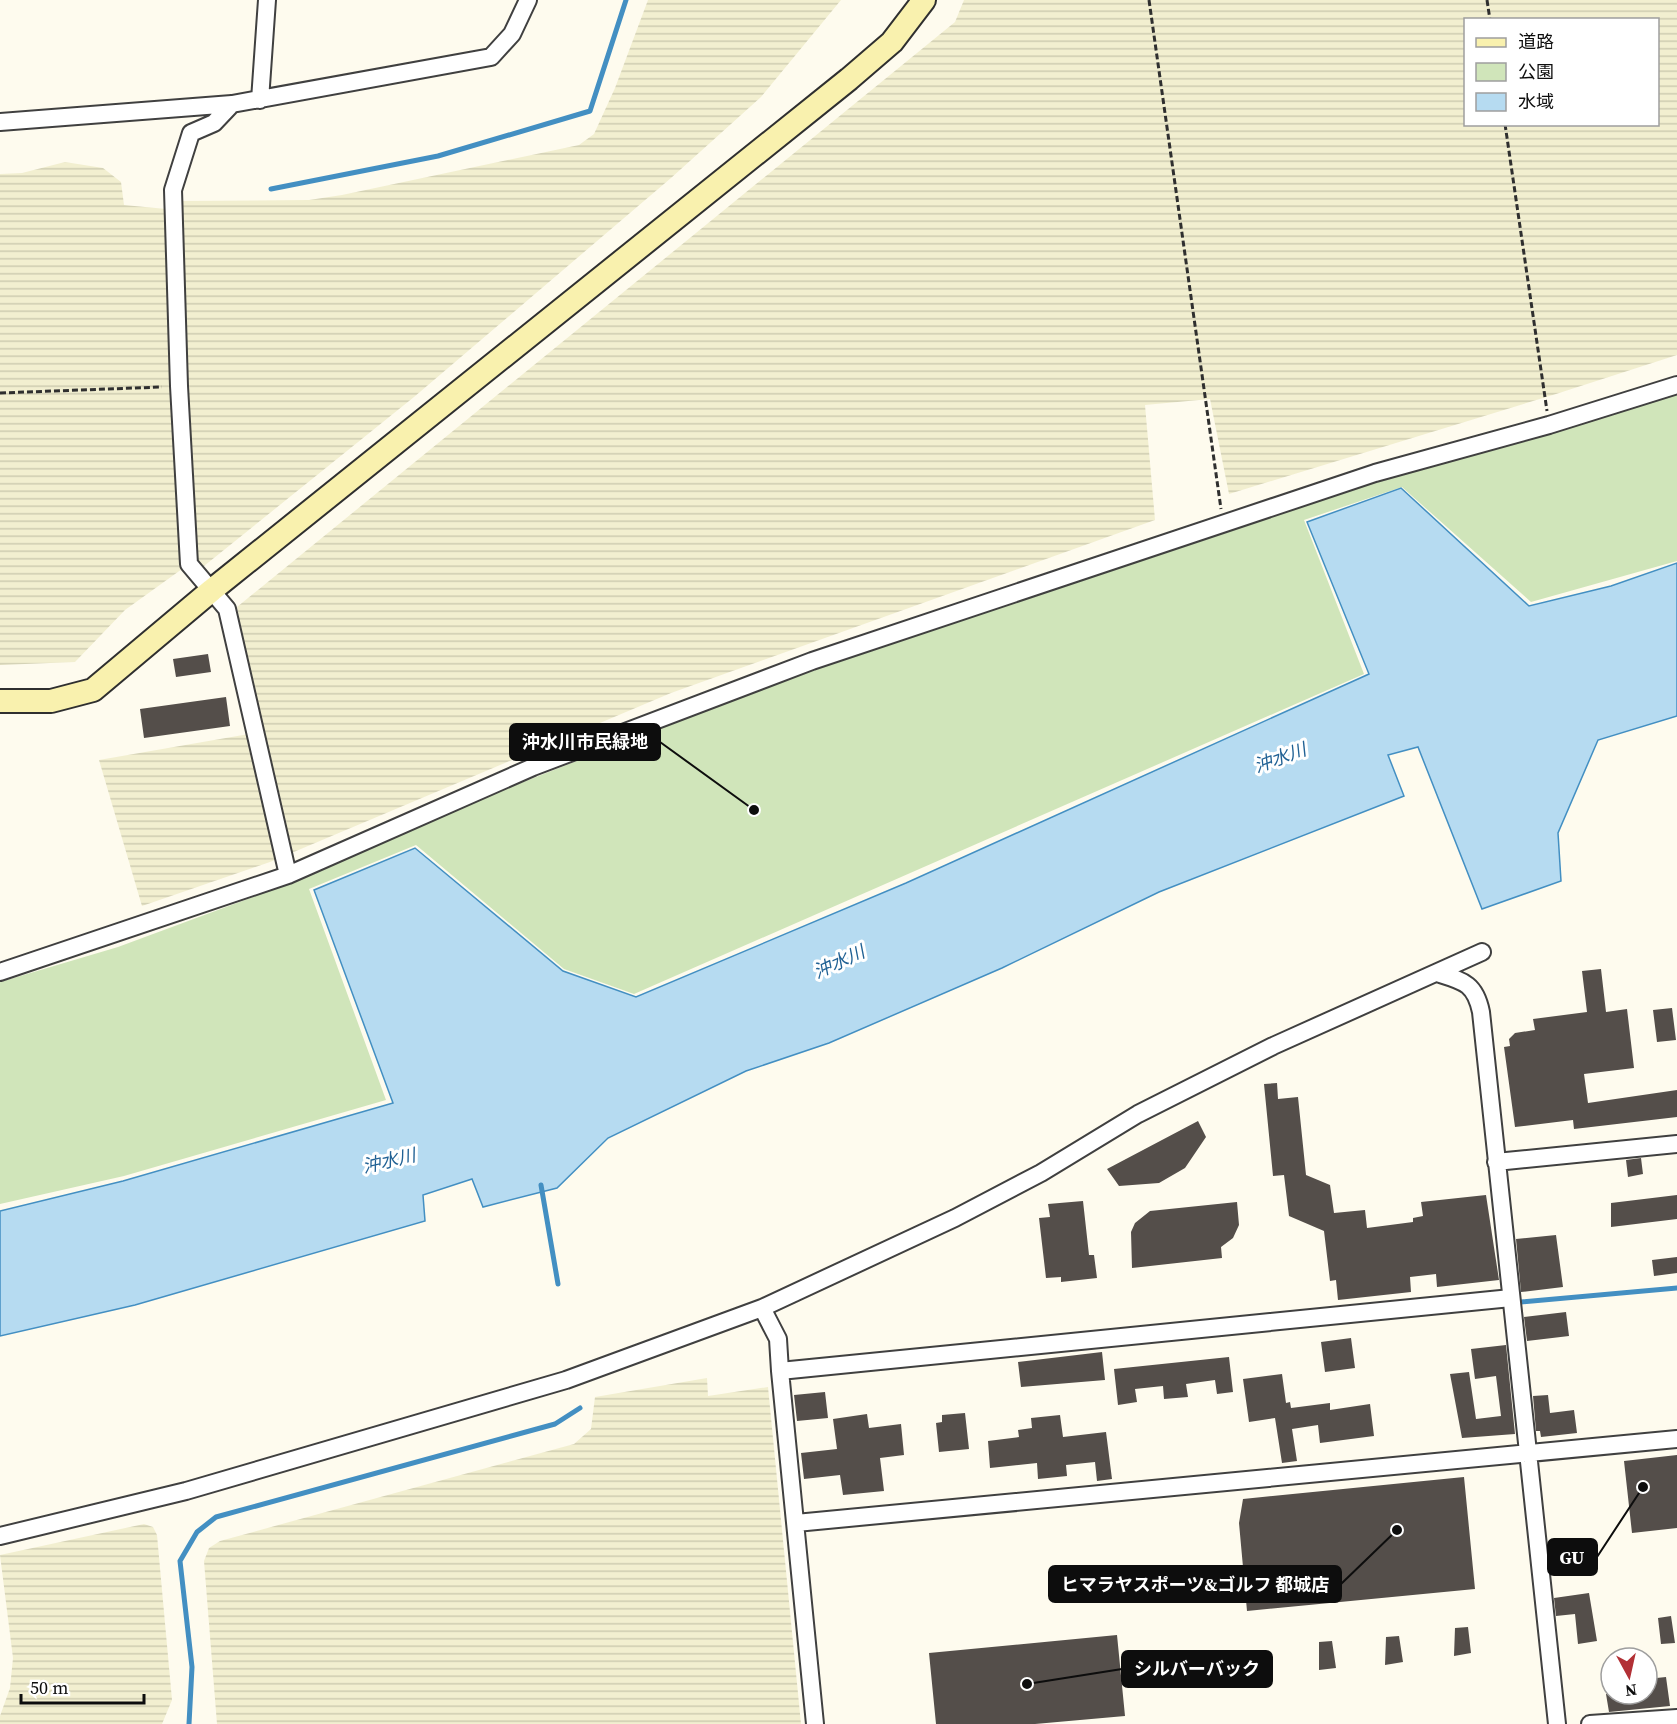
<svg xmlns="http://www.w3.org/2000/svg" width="1677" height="1724" viewBox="0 0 1677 1724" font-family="'Source Serif 4','Noto Sans JP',serif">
  <defs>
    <pattern id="farmland-rules" width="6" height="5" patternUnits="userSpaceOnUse" patternTransform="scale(1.5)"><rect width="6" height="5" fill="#f2efd0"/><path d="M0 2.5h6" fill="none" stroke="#ceccb1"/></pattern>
  </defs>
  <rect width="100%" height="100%" fill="#fefbee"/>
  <!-- farmland -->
  <path fill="url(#farmland-rules)" fill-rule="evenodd" d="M 648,0 L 841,0 L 761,97 L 671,178 L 414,397 L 204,566 L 182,569 L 125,610 L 75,662 L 0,665 L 0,174 L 22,173 L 65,162 L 103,168 L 121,182 L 124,205 L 166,209 L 181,201 L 309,200 L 342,195 L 579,145 L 594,134 L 615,88 Z
    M 964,0 L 1677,0 L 1677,355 L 1556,394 L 1229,494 L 1210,399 L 1145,405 L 1155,520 L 671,693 L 270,862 L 142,906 L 99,760 L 260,732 L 237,607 L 955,22 ZM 1466,20 L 1658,20 L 1658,124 L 1466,124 Z
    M 707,1378 L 708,1396 L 768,1387 L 801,1724 L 217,1724 L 204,1561 L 209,1548 L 220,1541 L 574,1444 L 591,1429 L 595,1397 Z
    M 144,1524 L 153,1527 L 157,1535 L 172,1700 L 162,1724 L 0,1724 L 0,1716 L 10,1688 L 13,1658 L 0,1555 Z"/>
  <!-- park -->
  <path fill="#d0e5ba" d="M 1677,389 L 1677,561 L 1531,602 L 1402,487 L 1304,520 L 1364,674 L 634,994 L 564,969 L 416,845 L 309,889 L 386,1100 L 124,1176 L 0,1204 L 0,982 L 118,947 L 253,897 L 412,826 L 787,678 L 1401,469 Z"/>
  <!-- water -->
  <path fill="#b6dbf1" stroke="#438fc2" stroke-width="1.5" d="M 1401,488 L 1529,606 L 1611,586 L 1677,563 L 1677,716 L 1598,740 L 1558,833 L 1561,881 L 1482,909 L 1418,747 L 1388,755 L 1404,796 L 1159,892 L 1002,968 L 829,1043 L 746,1071 L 608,1138 L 557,1188 L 483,1207 L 472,1179 L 423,1195 L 425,1221 L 135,1305 L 0,1336 L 0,1211 L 123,1181 L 393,1103 L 314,890 L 415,848 L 563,971 L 636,997 L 906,883 L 1369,674 L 1307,522 Z"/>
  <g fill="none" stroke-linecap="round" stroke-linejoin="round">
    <!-- stream -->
    <path stroke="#438fc2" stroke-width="5" d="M 271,189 L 438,156 L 590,111 L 626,0
      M 541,1185 L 558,1284
      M 1521,1302 L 1677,1288
      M 189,1724 L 192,1667 L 180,1561 L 197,1532 L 216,1517 L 555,1424 L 580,1408"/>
  </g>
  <!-- building -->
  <path fill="#544e4a" d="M 208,654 L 211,672 L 176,677 L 173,659 Z
    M 226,697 L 230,726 L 144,738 L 140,709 Z
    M 1601,969 L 1606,1012 L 1627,1009 L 1634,1068 L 1584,1074 L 1588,1103 L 1677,1090 L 1677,1117 L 1574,1129 L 1573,1120 L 1515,1127 L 1504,1047 L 1510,1046 L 1509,1039 L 1515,1033 L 1535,1030 L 1533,1019 L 1587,1012 L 1582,971 Z
    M 1672,1008 L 1676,1040 L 1657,1042 L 1653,1010 Z
    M 1277,1083 L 1278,1099 L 1298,1097 L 1306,1175 L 1330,1185 L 1334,1213 L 1365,1210 L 1367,1228 L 1413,1222 L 1413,1218 L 1423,1216 L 1421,1202 L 1486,1195 L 1499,1280 L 1437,1287 L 1436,1274 L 1410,1277 L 1411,1292 L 1338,1300 L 1336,1280 L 1330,1281 L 1324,1231 L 1289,1216 L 1284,1175 L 1273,1176 L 1264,1084 Z
    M 1198,1121 L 1206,1137 L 1185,1168 L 1159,1183 L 1119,1186 L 1107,1169 Z
    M 1641,1158 L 1643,1174 L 1628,1177 L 1626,1160 Z
    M 1677,1195 L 1677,1219 L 1611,1227 L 1611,1203 Z
    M 1083,1201 L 1089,1255 L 1094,1255 L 1097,1278 L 1061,1282 L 1061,1277 L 1046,1278 L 1039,1218 L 1050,1217 L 1048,1204 Z
    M 1237,1202 L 1239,1225 L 1233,1238 L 1221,1247 L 1222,1258 L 1132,1268 L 1131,1232 L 1135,1223 L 1150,1211 Z
    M 1556,1235 L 1563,1287 L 1521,1292 L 1516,1239 Z
    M 1677,1257 L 1677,1273 L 1654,1276 L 1652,1260 Z
    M 1566,1312 L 1569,1336 L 1527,1341 L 1524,1317 Z
    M 1351,1338 L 1355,1368 L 1325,1372 L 1321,1342 Z
    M 1506,1345 L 1515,1434 L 1462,1438 L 1450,1374 L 1469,1372 L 1476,1419 L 1501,1416 L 1496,1376 L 1475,1379 L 1471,1349 Z
    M 1102,1352 L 1105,1380 L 1021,1387 L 1018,1362 Z
    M 1229,1357 L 1233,1392 L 1217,1394 L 1215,1380 L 1186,1384 L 1188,1397 L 1164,1399 L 1163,1386 L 1135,1389 L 1137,1402 L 1118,1405 L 1114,1369 Z
    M 1282,1374 L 1286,1403 L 1290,1402 L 1291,1408 L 1330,1403 L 1330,1410 L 1370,1404 L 1374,1436 L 1320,1443 L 1318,1425 L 1292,1429 L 1297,1461 L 1282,1463 L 1275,1418 L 1249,1422 L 1243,1379 Z
    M 825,1392 L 828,1418 L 797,1421 L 794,1395 Z
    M 1548,1395 L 1550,1413 L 1574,1410 L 1577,1433 L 1541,1437 L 1540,1431 L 1536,1431 L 1533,1396 Z
    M 965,1413 L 969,1449 L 939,1452 L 936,1423 L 942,1422 L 942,1415 Z
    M 867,1414 L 869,1428 L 901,1424 L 904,1455 L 880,1458 L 884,1491 L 843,1495 L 840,1475 L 804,1479 L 801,1453 L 837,1449 L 833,1419 Z
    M 1060,1415 L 1063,1437 L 1106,1432 L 1112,1479 L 1097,1481 L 1095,1462 L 1066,1465 L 1067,1476 L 1038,1479 L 1037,1463 L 990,1468 L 988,1441 L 1019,1437 L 1018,1430 L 1032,1428 L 1031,1418 Z
    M 1677,1455 L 1677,1528 L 1632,1533 L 1624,1461 Z
    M 1464,1477 L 1475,1589 L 1247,1611 L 1239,1523 L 1243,1499 Z
    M 1589,1593 L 1597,1641 L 1578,1644 L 1575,1614 L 1556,1616 L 1554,1598 Z
    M 1671,1616 L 1675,1643 L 1661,1644 L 1658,1618 Z
    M 1468,1627 L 1471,1653 L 1454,1656 L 1455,1628 Z
    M 1117,1635 L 1125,1716 L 1035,1724 L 936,1724 L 929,1653 Z
    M 1399,1636 L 1403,1662 L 1385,1665 L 1386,1637 Z
    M 1332,1641 L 1336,1668 L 1319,1670 L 1319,1642 Z
    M 1666,1677 L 1670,1706 L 1609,1712 L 1606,1694 L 1647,1694 L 1647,1679 Z"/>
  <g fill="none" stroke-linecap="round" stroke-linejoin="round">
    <!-- street casing -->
    <g stroke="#404040" stroke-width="20">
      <path id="street" d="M 260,100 L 267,0
        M 232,104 L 214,123 L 191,133 L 173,190 L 179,386 L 189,564 L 227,609 L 288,875
        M 0,122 L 232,104 L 491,57 L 512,34 L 528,0
        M 0,972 L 288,875 L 533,767 L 812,661 L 1375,473 L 1549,425 L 1677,385
        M 1437,973 C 1463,981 1475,983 1481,1012 L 1557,1724
        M 1496,1162 L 1677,1144
        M 762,1308 L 778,1339 L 780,1371 L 1511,1298
        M 780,1371 L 815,1724
        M 796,1523 L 1677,1439
        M 0,1536 L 186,1491 L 566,1380 L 762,1308 L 955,1218 L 1041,1173 L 1138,1114 L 1273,1046 L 1482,952
        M 1590,1724 L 1677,1718"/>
    </g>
    <!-- secondary casing -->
    <g stroke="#2f2f2f" stroke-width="26">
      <path id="secondary" d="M 0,701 L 51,701 L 93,690 L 212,590 L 849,79 L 892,42 L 924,0"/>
    </g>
    <!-- path -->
    <path stroke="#2f2f2f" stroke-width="3" stroke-dasharray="6 3" stroke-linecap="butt" d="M 1149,0 L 1221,509
      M 1487,0 L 1490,20
      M 1505,124 L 1547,411
      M 0,393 L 162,387"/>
    <!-- street -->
    <use href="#street" stroke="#fff" stroke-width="16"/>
    <!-- secondary -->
    <use href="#secondary" stroke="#f9f1ae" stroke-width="22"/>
  </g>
  <g text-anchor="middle" stroke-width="6" stroke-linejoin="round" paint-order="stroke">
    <!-- water labels -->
    <g font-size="18" font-style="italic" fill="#206194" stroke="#fff">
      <text transform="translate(1280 758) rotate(-20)" y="6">沖水川</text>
      <text transform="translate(839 962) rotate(-25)" y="6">沖水川</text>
      <text transform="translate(389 1161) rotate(-13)" y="6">沖水川</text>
    </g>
  </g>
  <!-- callouts -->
  <path fill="none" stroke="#0d0d0d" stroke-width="2" d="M754 810L660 742M1643 1487L1597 1557M1397 1530L1341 1584M1027 1684L1122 1669"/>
  <g fill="#0d0d0d" stroke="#fff" stroke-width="2">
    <circle cx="754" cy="810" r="6"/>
    <circle cx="1643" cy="1487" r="6"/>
    <circle cx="1397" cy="1530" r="6"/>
    <circle cx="1027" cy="1684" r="6"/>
  </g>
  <g fill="#0d0d0d" stroke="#0d0d0d" stroke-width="2">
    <rect x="510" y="724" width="150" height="36" rx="6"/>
    <rect x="1548" y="1539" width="49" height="36" rx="6"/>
    <rect x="1049" y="1566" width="292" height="36" rx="6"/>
    <rect x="1122" y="1651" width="150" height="36" rx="6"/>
  </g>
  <g font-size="18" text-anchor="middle" font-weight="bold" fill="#fff">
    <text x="585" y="748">沖水川市民緑地</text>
    <text x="1572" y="1564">GU</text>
    <text x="1195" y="1591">ヒマラヤスポーツ&amp;ゴルフ 都城店</text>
    <text x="1197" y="1675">シルバーバック</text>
  </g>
  <!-- legend -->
  <rect x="1464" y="18" width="195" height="108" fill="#ffffff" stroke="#9e9e9e" stroke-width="1.5"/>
  <rect x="1476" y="38" width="30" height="9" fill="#f9f1ae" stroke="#9e9e9e" stroke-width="1.5"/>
  <text x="1518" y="48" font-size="18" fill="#0d0d0d">道路</text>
  <rect x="1476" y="63" width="30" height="18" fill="#d0e5ba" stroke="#9e9e9e" stroke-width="1.5"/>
  <text x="1518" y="78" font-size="18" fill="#0d0d0d">公園</text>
  <rect x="1476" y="93" width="30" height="18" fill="#b6dbf1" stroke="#9e9e9e" stroke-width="1.5"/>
  <text x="1518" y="108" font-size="18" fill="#0d0d0d">水域</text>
  <!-- north arrow -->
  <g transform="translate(1629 1676) rotate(172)"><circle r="28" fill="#ffffff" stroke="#9e9e9e" stroke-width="1.5"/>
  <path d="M0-4.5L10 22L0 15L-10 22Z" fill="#b23035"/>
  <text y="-9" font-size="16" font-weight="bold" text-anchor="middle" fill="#0d0d0d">N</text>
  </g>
  <!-- scale -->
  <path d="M21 1694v9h123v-9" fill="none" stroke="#0d0d0d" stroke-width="3"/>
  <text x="30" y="1694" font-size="18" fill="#0d0d0d" stroke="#ffffff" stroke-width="4.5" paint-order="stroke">50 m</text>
</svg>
